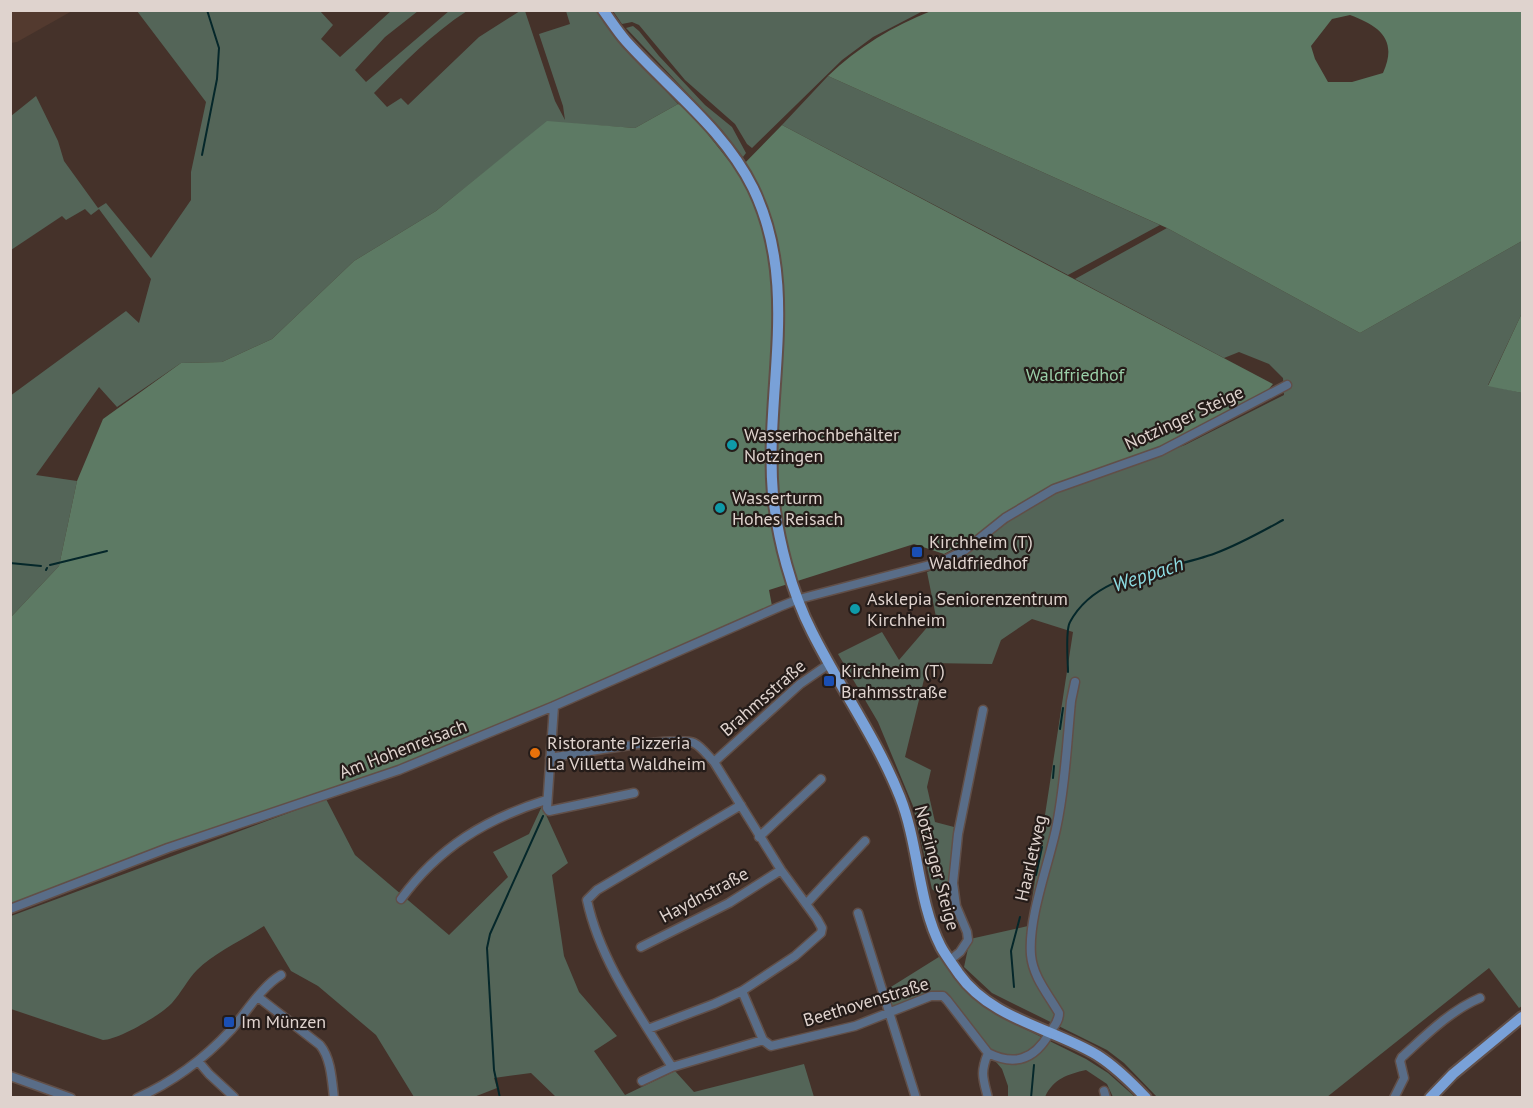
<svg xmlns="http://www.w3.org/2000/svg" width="1533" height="1108" viewBox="0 0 1533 1108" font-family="'PT Sans',sans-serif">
  <rect width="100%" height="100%" fill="#45322a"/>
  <!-- built -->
  <path fill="#533a2f" d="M 11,10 L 72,10 L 72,11 L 17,42 L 11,43 Z"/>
  <!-- green -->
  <path fill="#546558" d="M 137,11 L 320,11 L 333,25 L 321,39 L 340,57 L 391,11 L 418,11 L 385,37 L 355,70 L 366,82 L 449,11 L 467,11 C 433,33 403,63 374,93 L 387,107 L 401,98 L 408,105 L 479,37 L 520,11 L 525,11 L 555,101 L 565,120 L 563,106 L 539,34 L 570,24 L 566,11 L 599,11 L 637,60 L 678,104 L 635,128 L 547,122 L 436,211 L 354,261 L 272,339 L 222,362 L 181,363 L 117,407 L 99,387 L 36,475 L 77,481 L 59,566 L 11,617 L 10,396 L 126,311 L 139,323 L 151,279 L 99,209 L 91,215 L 85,209 L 66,220 L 62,216 L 11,250 L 11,116 L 36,96 L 58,141 L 64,161 L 98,208 L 106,203 L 151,258 L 191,200 L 191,172 L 206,102 Z
    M 613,11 L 923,11 L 873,37 L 842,60 L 752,148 L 747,144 L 735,124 L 685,80 L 639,25 L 632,22 L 622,24 Z
    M 633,26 L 639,31 L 659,56 L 705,105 L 732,127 L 746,153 L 743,157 L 722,130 L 626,28 Z
    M 828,76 L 1160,225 L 1068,275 L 782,125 Z
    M 1167,228 L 1360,333 L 1522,241 L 1522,313 L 1488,385 L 1522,393 L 1522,1006 L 1519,1008 L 1489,968 L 1327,1097 L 1157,1097 L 1124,1063 L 1107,1050 L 992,993 L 964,967 L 970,939 L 1028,926 L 1073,632 L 1032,619 L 1001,640 L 992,664 L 928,663 L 905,757 L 931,770 L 927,787 L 935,822 L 954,827 C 950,861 947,893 958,925 L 939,895 L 932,889 L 913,806 L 878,722 L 838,654 L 882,632 L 899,660 L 936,617 L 927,572 L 951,564 L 1042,497 L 1185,445 L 1284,395 L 1283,378 L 1269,364 L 1239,352 L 1224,358 L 1075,279 Z
    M 326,799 L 355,855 L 449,935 L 508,877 L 493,852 L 529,834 L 542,806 L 568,863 L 552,875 L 564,956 L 579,992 L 617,1036 L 594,1051 L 625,1095 L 675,1071 L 694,1092 L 804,1064 L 814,1097 L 556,1097 L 531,1073 L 494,1078 L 497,1088 L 474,1097 L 414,1097 L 376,1035 L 318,986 L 291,971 L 264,926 C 244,939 214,953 197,970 C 188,979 181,993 172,1003 C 161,1015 118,1040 103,1040 L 11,1009 L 11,916 Z
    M 942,955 L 985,1005 L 1009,1021 L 1086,1059 L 1108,1073 L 1135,1097 L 1113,1097 L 1107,1084 L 1086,1070 C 1068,1074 1053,1079 1045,1097 L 1008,1097 L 1008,1086 L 1002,1069 L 980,1043 L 945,994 L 884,1012 L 878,995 Z"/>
  <!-- forest -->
  <path fill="#5d7a64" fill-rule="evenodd" d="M 931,11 L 1522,11 L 1522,241 L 1360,333 L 1167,228 L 828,76 C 858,47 893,26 931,11 ZM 1350,15 C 1380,26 1398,40 1383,73 L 1352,82 L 1328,82 L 1315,59 L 1311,46 L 1332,19 Z
    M 678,104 L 687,108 L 737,171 L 782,125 L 1273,384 L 1266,392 L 1171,442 L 1036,494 L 966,542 L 944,554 L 914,544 L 769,590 L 772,606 L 453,749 L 11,906 L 11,617 L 59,566 L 77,481 L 103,419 L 181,363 L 222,362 L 272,339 L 354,261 L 436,211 L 547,121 L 635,128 Z
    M 1522,313 L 1522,393 L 1488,386 Z"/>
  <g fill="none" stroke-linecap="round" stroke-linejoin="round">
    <!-- stream -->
    <path stroke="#05272a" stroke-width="2" d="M 202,155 L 217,79 L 219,48 L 207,10
      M 10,563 L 41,566
      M 50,565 L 107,551
      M 46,570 L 47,568
      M 1068,672 C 1068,661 1065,630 1070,622 C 1098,570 1167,572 1216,553 C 1240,544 1261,532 1283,520
      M 1060,729 L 1063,708
      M 1053,778 L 1054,766
      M 1036,875 L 1042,847
      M 1014,987 L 1011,951 L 1020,917
      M 500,1098 L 494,1070 L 487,948 L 490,934 L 543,816
      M 1031,1098 L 1034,1065"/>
    <!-- minor casing -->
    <g stroke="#614f48" stroke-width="11">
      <path id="minor" d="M 554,706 L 547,808 L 549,811 L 634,793
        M 550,758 C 573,754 678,735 694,743 C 702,747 708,756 714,762 L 800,684 L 829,664
        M 741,805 L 597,890 L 587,900 C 600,961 640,1016 672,1067 L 763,1040
        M 759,837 L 821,779
        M 401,899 C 439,847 486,819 546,800
        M 806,904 L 865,841
        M 10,909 L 168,848 L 399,770 L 554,706 L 779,607 L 799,599 L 941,562 L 965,550 L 1005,518 L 1054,489 L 1161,451 L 1287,385
        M 858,913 L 916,1098
        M 641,947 L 729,903 L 781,870
        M 950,960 L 960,952 L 968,940 L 967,932 L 956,906 L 953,883 L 958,834 L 983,710
        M 742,991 L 763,1040 L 771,1046 L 855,1026 L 931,996 L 943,996 L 947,1000 L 988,1053 C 1014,1066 1034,1060 1049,1034 C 1053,1027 1059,1022 1059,1013 C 1048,994 1033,977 1031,955 C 1028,918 1048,866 1056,829 C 1065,787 1067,743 1071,701 L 1075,682
        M 258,997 L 320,1045 C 331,1058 332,1081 334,1098
        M 648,1029 L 714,1004 L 742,991 L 795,956 L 821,933 L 822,928 L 817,919 L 781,870 L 714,762
        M 988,1053 C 980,1073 983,1078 988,1098
        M 198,1061 L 209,1074 L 234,1097
        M 10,1076 L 71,1098
        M 642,1081 L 672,1067
        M 1104,1091 L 1106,1098
        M 137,1098 C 173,1082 204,1059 231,1030 C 246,1013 261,987 281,975
        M 1394,1098 L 1404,1078 L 1400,1061 L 1402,1057 C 1425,1036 1451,1010 1480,998"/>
    </g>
    <!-- major casing -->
    <g stroke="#614f48" stroke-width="14">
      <path id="major" d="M 603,10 C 611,21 618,32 626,41 C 669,89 724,129 753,188 C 801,287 764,391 773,495 C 778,540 791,591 812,632 C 840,688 877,739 900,797 C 919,845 918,903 941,947 C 946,956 953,965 959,974 C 991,1019 1052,1028 1097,1055 C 1116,1067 1131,1082 1146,1098
        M 1430,1098 L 1453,1074 L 1522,1017"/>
    </g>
    <!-- minor -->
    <use href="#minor" stroke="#596d88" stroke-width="8"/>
    <!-- major -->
    <use href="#major" stroke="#79a1d8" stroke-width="10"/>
  </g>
  <!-- markers -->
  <g fill="#0f9aa8" stroke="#251c19" stroke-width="2">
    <circle cx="732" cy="445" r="6"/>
    <circle cx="720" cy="508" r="6"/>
    <circle cx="855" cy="609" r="6"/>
  </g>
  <g fill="#1a4fb4" stroke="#251c19" stroke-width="2">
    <rect x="911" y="546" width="12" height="12" rx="3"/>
    <rect x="823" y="675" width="12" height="12" rx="3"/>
    <rect x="223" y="1016" width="12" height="12" rx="3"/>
  </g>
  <circle fill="#e8710a" stroke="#251c19" stroke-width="2" cx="535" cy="753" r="6"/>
  <g text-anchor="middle" stroke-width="4.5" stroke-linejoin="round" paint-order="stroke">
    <!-- park labels -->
    <g font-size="18" fill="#9acfa8" stroke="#251c19">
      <text x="1075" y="381">Waldfriedhof</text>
    </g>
    <!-- street labels -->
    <g font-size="18" fill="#dfd3ce" stroke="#251c19">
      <text transform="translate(1184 418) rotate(-25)" y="6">Notzinger Steige</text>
      <text transform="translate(763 698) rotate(-41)" y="6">Brahmsstraße</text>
      <text transform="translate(403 749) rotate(-21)" y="6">Am Hohenreisach</text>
      <text transform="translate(1031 858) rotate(-77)" y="6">Haarletweg</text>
      <text transform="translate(937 868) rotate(75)" y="6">Notzinger Steige</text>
      <text transform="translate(704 895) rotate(-28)" y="6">Haydnstraße</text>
      <text transform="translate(866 1002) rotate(-17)" y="6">Beethovenstraße</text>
    </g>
    <!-- poi labels -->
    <g font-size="18" fill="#dfd3ce" stroke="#251c19" text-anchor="start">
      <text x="744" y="441">Wasserhochbehälter<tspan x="744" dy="21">Notzingen</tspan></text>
      <text x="732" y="504">Wasserturm<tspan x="732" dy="21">Hohes Reisach</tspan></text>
      <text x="929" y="548">Kirchheim (T)<tspan x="929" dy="21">Waldfriedhof</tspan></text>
      <text x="867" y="605">Asklepia Seniorenzentrum<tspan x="867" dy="21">Kirchheim</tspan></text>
      <text x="841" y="677">Kirchheim (T)<tspan x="841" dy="21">Brahmsstraße</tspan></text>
      <text x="547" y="749">Ristorante Pizzeria<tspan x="547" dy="21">La Villetta Waldheim</tspan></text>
      <text x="241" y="1028">Im Münzen</text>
    </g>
    <!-- water labels -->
    <g font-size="20" font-style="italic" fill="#8ddce2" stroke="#251c19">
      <text transform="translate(1148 574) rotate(-18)" y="7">Weppach</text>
    </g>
  </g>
  <!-- border -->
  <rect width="1533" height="1108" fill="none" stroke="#dfd3ce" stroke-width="24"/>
</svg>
